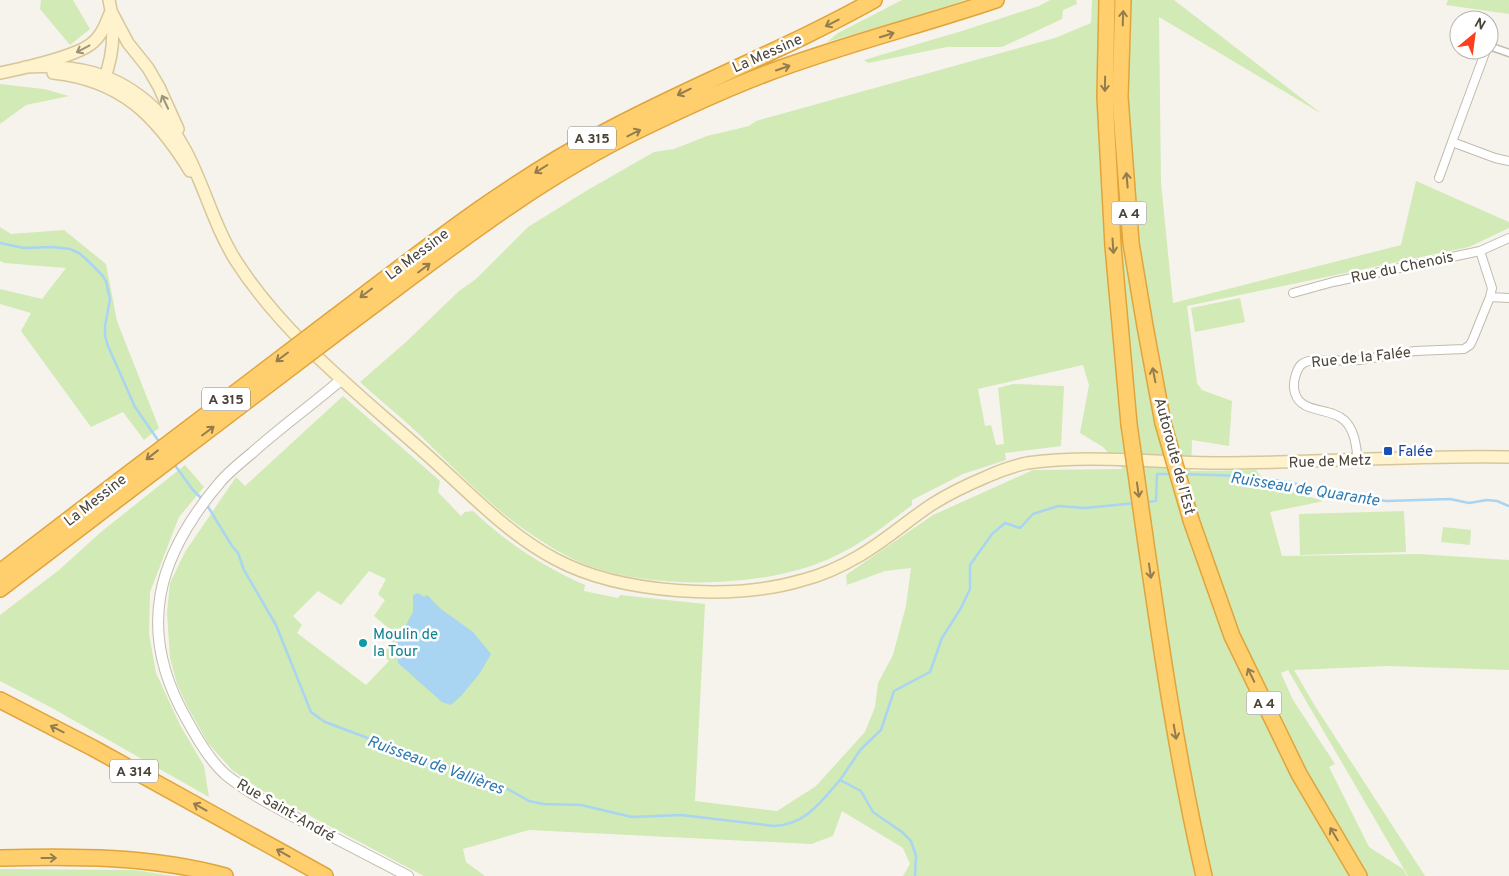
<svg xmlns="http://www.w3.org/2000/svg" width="1509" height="876" viewBox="0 0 1509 876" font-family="Overpass,sans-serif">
  <rect width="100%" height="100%" fill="#f6f3ec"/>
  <!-- green -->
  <path fill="#d2eab5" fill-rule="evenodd" d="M 41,0 L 73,0 L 90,29 L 70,45 L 40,9 Z
    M 902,0 L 965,0 L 921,15 L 827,42 L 838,33 Z
    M 1050,0 L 1076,0 L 1077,4 L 1063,10 L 1062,19 L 1002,47 L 947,47 L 868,63 L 864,60 L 965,30 L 1039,6 Z
    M 1092,0 L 1174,0 L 1322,114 L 1159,17 L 1161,183 L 1173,303 L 1401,245 L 1416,181 L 1509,222 L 1509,228 L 1469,247 L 1187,306 L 1197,383 L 1202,390 L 1232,401 L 1229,446 L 1192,440 L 1191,471 L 1256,470 L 1269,486 L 1324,501 L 1270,512 L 1282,556 L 1419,554 L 1509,560 L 1509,670 L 1388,666 L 1294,670 L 1315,706 L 1425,876 L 1408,876 L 1288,670 L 1281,673 L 1293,700 L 1335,764 L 1329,767 L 1369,847 L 1403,869 L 1407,876 L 903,876 L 910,864 L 903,848 L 842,811 L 833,836 L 811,844 L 529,830 L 463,849 L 466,862 L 485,876 L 424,876 L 261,790 L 232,770 L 208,743 L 187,706 L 177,684 L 170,658 L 167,613 L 170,583 L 185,552 L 236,477 L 245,486 L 343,396 L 440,481 L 438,492 L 461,516 L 465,512 L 473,511 C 507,543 542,566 585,585 L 584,591 L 618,598 L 620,595 L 705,604 L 695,801 L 777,811 L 816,786 L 865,732 L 875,707 L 878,683 L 893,655 L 906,606 L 911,568 L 885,571 L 847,585 L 846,575 L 933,515 L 1033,470 L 1123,469 L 1103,447 L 1080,433 L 1089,385 L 1083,365 L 978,389 L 985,426 L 991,425 L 996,445 L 1004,444 L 998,388 L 1013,384 L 1064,386 L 1061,446 L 1005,453 L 1006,460 L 963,474 L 912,500 L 912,505 C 887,524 862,544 833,557 C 768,588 660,590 592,567 C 566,558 536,538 514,522 C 485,500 459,473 433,448 C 410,424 384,404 360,382 L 406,342 L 459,291 L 476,279 L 528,227 L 586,191 L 654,152 L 674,149 L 707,136 L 749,126 L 756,121 L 1055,38 L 1091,23 ZM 369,571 L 386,579 L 378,594 L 385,600 L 374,616 L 397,635 L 383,654 L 389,661 L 366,685 L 297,633 L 302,625 L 293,616 L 318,591 L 341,605 Z
    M 1448,0 L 1509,0 L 1509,14 L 1446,5 Z
    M 0,84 L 44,89 L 69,96 L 26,105 L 0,124 Z
    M 0,227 L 11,234 L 64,230 L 106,264 L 117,321 L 159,428 L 144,440 L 123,412 L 91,427 L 21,331 L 31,313 L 0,304 L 0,289 L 42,299 L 66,268 L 4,263 L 0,261 Z
    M 1240,298 L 1245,322 L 1195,332 L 1191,308 Z
    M 185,465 L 204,487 L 179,517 L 150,592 L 149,634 L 156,673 L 180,725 L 204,766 L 209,797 L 52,708 L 0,681 L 0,615 L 59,570 L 101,532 Z
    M 1404,511 L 1406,552 L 1300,555 L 1299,514 Z
    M 1443,527 L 1471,530 L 1470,545 L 1441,542 Z
    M 0,869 L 134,870 L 175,876 L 0,876 Z"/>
  <!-- water -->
  <path fill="#a9d4f2" d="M 418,593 L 424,597 L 427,595 L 441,609 L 473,632 L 491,654 L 480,673 L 461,696 L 451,705 L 442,702 L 398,663 L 396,644 L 413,612 L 413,595 Z"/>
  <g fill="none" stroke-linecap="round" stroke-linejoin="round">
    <!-- stream -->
    <path stroke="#a9d4f2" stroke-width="2.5" d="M 0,243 L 24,248 L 52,247 L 70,249 L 79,253 L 86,259 L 102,275 L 106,281 L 110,299 L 105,326 L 105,336 L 108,346 L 135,407 L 160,443
      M 174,464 L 193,490 L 203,500
      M 1182,474 L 1244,476 L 1290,482 L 1331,495 L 1387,501 L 1450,499 L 1469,503 L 1487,500 L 1497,501 L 1509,506
      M 1146,502 L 1156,501 L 1157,474 L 1172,474
      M 207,505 L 232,546 L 238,553 L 244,570 L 276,625 L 311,712 L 325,722 L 397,749 L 432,765 L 465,771 L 497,783 L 529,801 L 543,804 L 581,805 L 632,817 L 681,815 L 774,826 C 805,825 821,802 840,780 L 861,791 L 873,812 L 902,832 L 911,841 L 916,856 L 915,876
      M 840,780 L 861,749 L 881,730 L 894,691 L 930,672 L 942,638 L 961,608 L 970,589 L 970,565 L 992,534 L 1005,523 L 1020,528 L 1033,514 L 1058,506 L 1085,508 L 1136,503"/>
    <!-- pedestrian casing -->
    <g stroke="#c2bbae" stroke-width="9">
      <path id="pedestrian" d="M 1489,46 L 1509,53"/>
    </g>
    <!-- minor casing -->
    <g stroke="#c2bbae" stroke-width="10">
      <path id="minor" d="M 1452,142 L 1486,50
        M 1439,178 L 1452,142 L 1495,158 L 1509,161
        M 1293,293 L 1333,282 L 1480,251 L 1509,238
        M 1490,297 L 1509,298
        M 1358,460 C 1356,446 1355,430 1344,420 C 1330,407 1301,414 1295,393 C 1293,387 1294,380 1296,374 C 1299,366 1301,363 1309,361 L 1360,360 L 1415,351 L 1464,349 L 1470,345 L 1473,339 L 1490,297 L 1492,288 L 1480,251"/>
    </g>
    <!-- tertiary casing -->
    <g stroke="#c2bbae" stroke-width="12">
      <path id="tertiary" d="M 342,379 C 313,404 281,427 252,453 C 241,462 230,471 221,481 C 157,556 135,630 187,720 C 197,738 210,761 226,775 C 250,794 277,808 304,822 C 338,840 373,858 408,876"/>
    </g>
    <!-- secondary casing -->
    <g stroke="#d6c79b" stroke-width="14">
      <path id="secondary" d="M 111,11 L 128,43 L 148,68 L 159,87 L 178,129
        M 25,67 C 75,64 116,72 154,108 C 198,149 205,212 236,261 C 285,337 360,395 426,454 C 468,491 506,533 555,559 C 620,594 733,601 803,580 C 823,575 842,566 859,556 C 885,541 907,521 931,505 C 948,494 967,485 986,477 C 999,471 1013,466 1027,463 C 1091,454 1156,463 1220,463 C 1316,463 1412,455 1509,457
        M 0,73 C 21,69 76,56 91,44 C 102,36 106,23 111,11
        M 53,73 C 121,80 156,116 190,171
        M 103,82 C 114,56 115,27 109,0"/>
    </g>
    <!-- motorway casing -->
    <g stroke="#e0a43c" stroke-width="18">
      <path id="motorway" d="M 1107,0 L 1105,97 L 1113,246 L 1129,424
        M 1123,0 L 1120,97 L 1131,243 L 1145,326 L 1163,423
        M 335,317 C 421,252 503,186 599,135 C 689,86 785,50 874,0
        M 343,328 C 439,257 533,181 641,129 C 682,109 723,90 765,74 C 841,45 919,26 996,0
        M 1191,520 L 1232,636 L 1299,774 L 1359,876
        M 1143,523 C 1160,641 1177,759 1204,876
        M 0,572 L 119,481
        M 0,589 L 127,492
        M 0,700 L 93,748 L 325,876
        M 0,858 C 75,856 152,856 225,876"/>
    </g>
    <!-- pedestrian -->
    <use href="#pedestrian" stroke="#fff" stroke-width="6"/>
    <!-- minor -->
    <use href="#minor" stroke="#fff" stroke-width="8"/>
    <!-- tertiary -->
    <use href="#tertiary" stroke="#fff" stroke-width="10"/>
    <!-- secondary -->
    <use href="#secondary" stroke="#fff3cd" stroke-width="11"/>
    <!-- motorway -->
    <use href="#motorway" stroke="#ffcf6e" stroke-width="15"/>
    <!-- motorway-bridge casing -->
    <g stroke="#e0a43c" stroke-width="18" stroke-linecap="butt">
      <path id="motorway-bridge" d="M 1163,423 L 1191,520
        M 1129,424 L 1143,523
        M 119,481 L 335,317
        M 127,492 L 343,328"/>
    </g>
    <!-- motorway-bridge -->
    <use href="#motorway-bridge" stroke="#ffcf6e" stroke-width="15"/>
  </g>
  <!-- one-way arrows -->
  <defs><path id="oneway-shaft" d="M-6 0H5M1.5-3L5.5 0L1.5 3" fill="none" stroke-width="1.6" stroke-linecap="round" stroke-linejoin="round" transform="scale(1.25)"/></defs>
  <g stroke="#937c4e">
    <use href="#oneway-shaft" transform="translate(1123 18) rotate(-88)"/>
    <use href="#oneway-shaft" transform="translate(832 23) rotate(153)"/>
    <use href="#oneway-shaft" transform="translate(887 35) rotate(-17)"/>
    <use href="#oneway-shaft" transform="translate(783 68) rotate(-19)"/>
    <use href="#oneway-shaft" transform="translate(1105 84) rotate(91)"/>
    <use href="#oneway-shaft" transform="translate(684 92) rotate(154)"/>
    <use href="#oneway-shaft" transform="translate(634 133) rotate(-27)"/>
    <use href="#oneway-shaft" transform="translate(541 169) rotate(148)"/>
    <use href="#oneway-shaft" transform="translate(1127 180) rotate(-95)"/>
    <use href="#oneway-shaft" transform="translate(1113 246) rotate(86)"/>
    <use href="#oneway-shaft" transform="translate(424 268) rotate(-37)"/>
    <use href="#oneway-shaft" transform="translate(366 293) rotate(143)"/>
    <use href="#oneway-shaft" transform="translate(282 357) rotate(143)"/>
    <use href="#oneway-shaft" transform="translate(1154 375) rotate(-101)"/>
    <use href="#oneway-shaft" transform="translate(208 431) rotate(-37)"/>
    <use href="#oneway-shaft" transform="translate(152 455) rotate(142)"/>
    <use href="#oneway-shaft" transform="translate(1138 490) rotate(82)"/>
    <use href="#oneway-shaft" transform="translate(1150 571) rotate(82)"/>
    <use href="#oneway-shaft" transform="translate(1251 675) rotate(-116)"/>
    <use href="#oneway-shaft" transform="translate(57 729) rotate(-153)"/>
    <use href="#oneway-shaft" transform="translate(1175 732) rotate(80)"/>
    <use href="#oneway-shaft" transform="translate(200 807) rotate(-151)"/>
    <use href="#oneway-shaft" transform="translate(1334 834) rotate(-121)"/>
    <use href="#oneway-shaft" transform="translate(283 853) rotate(-151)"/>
    <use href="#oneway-shaft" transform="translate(49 858)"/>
  </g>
  <g stroke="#9c937c">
    <use href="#oneway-shaft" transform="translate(83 49) rotate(152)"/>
    <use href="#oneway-shaft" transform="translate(165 102) rotate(-115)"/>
  </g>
  <!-- markers -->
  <rect fill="#1a4fb4" stroke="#fff" stroke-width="2" x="1383" y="446" width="10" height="10" rx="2.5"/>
  <circle fill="#0f9aa8" stroke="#fff" stroke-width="2" cx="363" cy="643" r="5"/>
  <g text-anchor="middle" stroke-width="5" stroke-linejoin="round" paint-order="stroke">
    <!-- shield labels -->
    <g fill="#fff" stroke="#817c74" stroke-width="1">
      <rect x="568" y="126.5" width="48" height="23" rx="4"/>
      <rect x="1111.5" y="201.5" width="35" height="23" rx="4"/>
      <rect x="202" y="387.5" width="48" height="23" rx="4"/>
      <rect x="1246.5" y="691.5" width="35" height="23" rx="4"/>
      <rect x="110" y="759.5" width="48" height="23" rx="4"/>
    </g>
    <g font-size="14" font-weight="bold" fill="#4b4439">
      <text x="592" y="143">A 315</text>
      <text x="1129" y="218">A 4</text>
      <text x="226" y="404">A 315</text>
      <text x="1264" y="708">A 4</text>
      <text x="134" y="776">A 314</text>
    </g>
    <!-- street labels -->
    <g font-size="15" fill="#4b4439" stroke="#fff">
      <text transform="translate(767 53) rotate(-24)" y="5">La Messine</text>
      <text transform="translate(417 254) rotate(-37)" y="5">La Messine</text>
      <text transform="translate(1402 267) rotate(-12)" y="5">Rue du Chenois</text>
      <text transform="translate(1361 357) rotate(-6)" y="5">Rue de la Falée</text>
      <text transform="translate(1175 456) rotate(75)" y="5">Autoroute de l’Est</text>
      <text transform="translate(1330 461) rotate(-2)" y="5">Rue de Metz</text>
      <text transform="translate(95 500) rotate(-38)" y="5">La Messine</text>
      <text transform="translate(286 810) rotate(30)" y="5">Rue Saint-André</text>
    </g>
    <!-- transit labels -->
    <g font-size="15" fill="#164399" stroke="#fff" text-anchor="start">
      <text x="1398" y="456">Falée</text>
    </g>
    <!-- culture labels -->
    <g font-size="15" fill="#0d838f" stroke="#fff" text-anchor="start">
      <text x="373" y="639">Moulin de<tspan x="373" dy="17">la Tour</tspan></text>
    </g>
    <!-- water labels -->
    <g font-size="16" font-style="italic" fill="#2e7ab2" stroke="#fff">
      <text transform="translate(1305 488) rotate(9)" y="6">Ruisseau de Quarante</text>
      <text transform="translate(436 764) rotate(20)" y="6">Ruisseau de Vallières</text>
    </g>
  </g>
  <!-- north arrow -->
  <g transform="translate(1474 35) rotate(29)"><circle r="24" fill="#ffffff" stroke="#b7b4b0"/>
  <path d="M0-4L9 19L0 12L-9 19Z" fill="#fc3f1d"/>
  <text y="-8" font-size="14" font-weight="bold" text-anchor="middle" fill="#4b4439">N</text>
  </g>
</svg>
